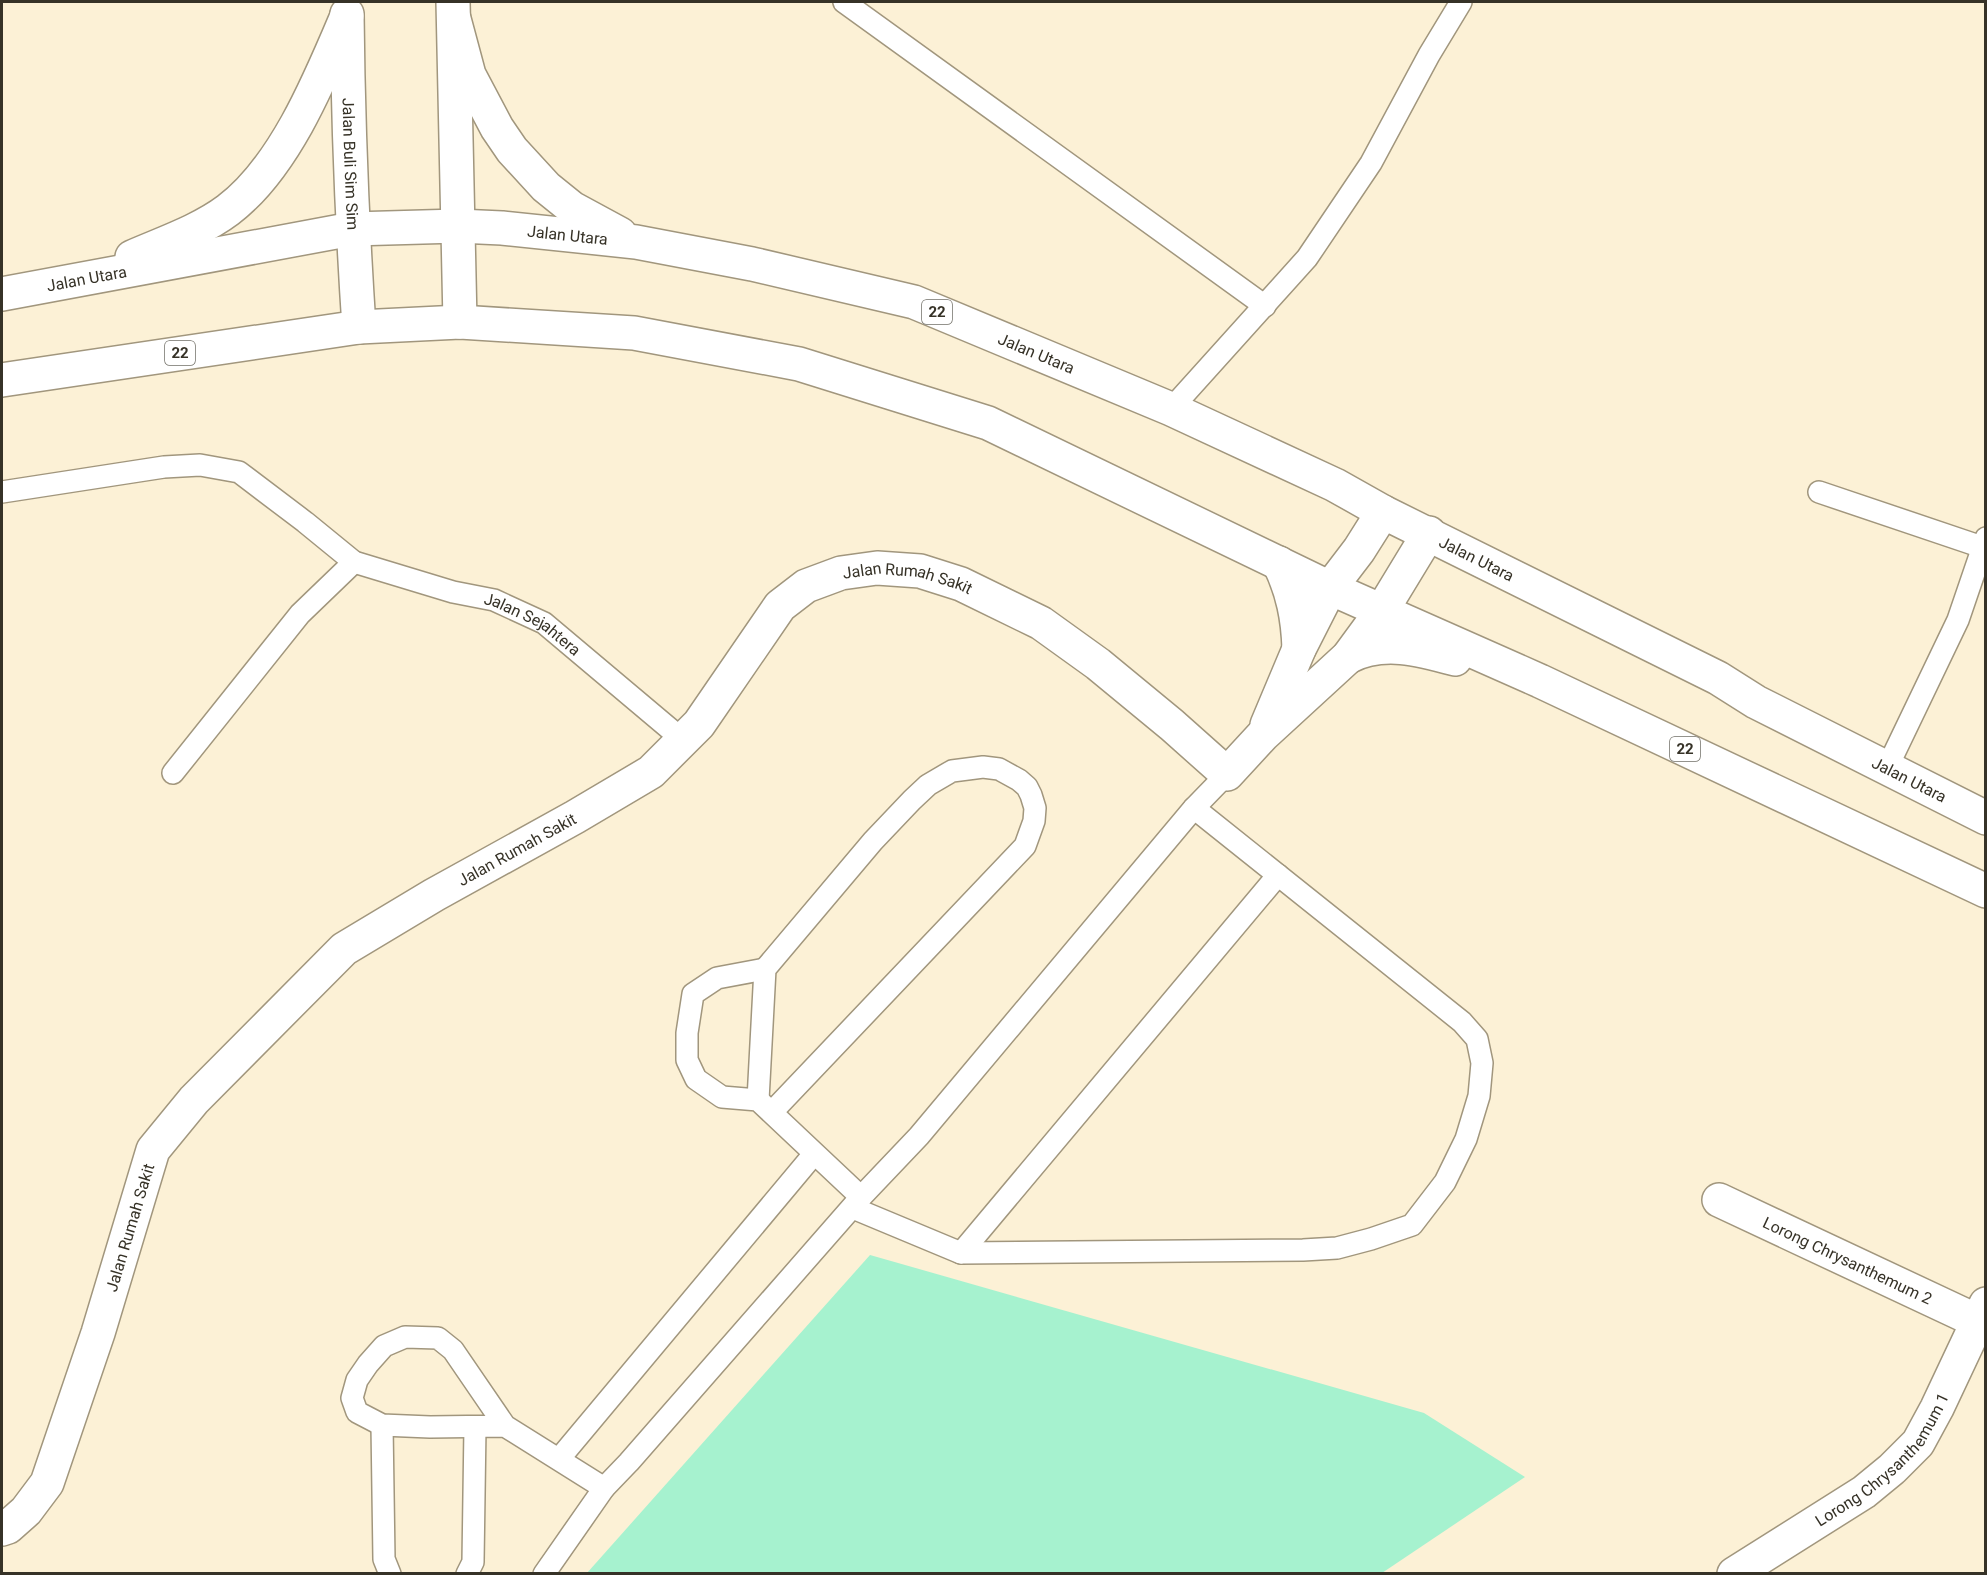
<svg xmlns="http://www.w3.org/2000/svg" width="1987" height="1575" viewBox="0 0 1987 1575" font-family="Roboto,sans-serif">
  <rect width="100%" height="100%" fill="#fcf1d6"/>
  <!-- green -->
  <path fill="#a6f2cf" d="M 870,1255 L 1424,1413 L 1525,1477 L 1382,1573 L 587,1573 Z"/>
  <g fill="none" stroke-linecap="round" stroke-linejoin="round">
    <!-- service casing -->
    <g stroke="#a1967d" stroke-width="24">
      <g id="service">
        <path d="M 844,2 L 1265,306"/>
        <path d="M 1171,409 L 1307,258 L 1371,163 L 1429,55 L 1461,2"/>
        <path id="s1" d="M 2,492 L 164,467 L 200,465 L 239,472 L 305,522 L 354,562 L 453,592 L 494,600 L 544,623 L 683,740"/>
        <path d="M 1819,492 L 1982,547"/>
        <path d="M 1887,768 L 1958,620 L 1986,538"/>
        <path d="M 173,773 L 300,614 L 354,562"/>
        <path d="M 765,969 L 717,978 L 693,994 L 687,1033 L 687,1060 L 696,1079 L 722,1097 L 758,1100 L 861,1197"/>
        <path d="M 758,1100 L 765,969 L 873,841 L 912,800 L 928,785 L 952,771 L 983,767 L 999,769 L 1019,780 L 1027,787 L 1031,795 L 1035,808 L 1034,821 L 1025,846 L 772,1112"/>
        <path d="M 853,1208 L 961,1253 L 1303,1250 L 1337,1248 L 1371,1239 L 1412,1225 L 1445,1182 L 1466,1139 L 1479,1096 L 1482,1063 L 1477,1039 L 1462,1022 L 1194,808"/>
        <path d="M 961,1253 L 1278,875"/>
        <path d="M 382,1425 L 384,1559 L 390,1574"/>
        <path d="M 505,1426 L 430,1427 L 382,1425 L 357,1412 L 352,1398 L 357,1380 L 368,1364 L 384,1346 L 405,1337 L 438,1338 L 453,1350 L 505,1426 L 604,1488 L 629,1462 L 861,1197 L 919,1136 L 1194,808 L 1227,774"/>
        <path d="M 559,1459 L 814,1154"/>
        <path d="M 467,1574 L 473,1562 L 475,1427"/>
        <path d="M 544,1574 L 604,1488"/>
      </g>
    </g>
    <!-- minor casing -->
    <g stroke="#a1967d" stroke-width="36">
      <g id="minor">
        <path d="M 1267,725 L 1299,649 L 1330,588 L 1359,550 L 1383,512"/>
        <path id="s2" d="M 1719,1200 L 1977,1321"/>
        <path id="s3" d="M 2,1529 L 8,1527 L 26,1511 L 47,1483 L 98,1333 L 153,1150 L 194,1100 L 344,949 L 434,895 L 575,817 L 651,772 L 699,724 L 780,606 L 806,586 L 841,573 L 877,568 L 920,571 L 961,584 L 1041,623 L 1098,664 L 1172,725 L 1227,774 L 1263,735 L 1348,657 L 1381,612 L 1429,533"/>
        <path id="s4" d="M 1734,1574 L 1864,1492 L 1892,1469 L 1918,1443 L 1937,1408 L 1986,1304"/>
      </g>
    </g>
    <!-- primary casing -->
    <g stroke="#a1967d" stroke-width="36">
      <g id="primary">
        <path d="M 453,2 L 460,322"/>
        <path id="s5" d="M 347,14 C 348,118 352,222 359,327"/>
      </g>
    </g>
    <!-- trunk casing -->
    <g stroke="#a1967d" stroke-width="36">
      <g id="trunk">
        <path d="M 454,19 L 469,75 L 497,128 L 512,150 L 546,187 L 572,208 L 620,234"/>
        <path d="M 132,257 C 164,243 200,231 228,210 C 284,168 320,80 347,16"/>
        <path id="s6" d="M 2,294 L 352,229 L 458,226 L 502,228 L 636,242 L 752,264 L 914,302 L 1171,409 L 1335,485 L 1383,512 L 1718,678 L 1756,702 L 1986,818"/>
        <path d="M 2,380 L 359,327 L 460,322 L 634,333 L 799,364 L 988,423 L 1330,588 L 1540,681 L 1986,891"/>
        <path d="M 1279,563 C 1293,592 1298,618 1299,649"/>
        <path d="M 1348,657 C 1382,639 1420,649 1455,659"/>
      </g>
    </g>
    <!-- service -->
    <use href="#service" stroke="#fff" stroke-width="21"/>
    <!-- minor -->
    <use href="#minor" stroke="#fff" stroke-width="33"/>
    <!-- primary -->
    <use href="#primary" stroke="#fff" stroke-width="33"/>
    <!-- trunk -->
    <use href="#trunk" stroke="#fff" stroke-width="33"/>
  </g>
  <g text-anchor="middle" stroke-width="6" stroke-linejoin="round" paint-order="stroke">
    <!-- shield labels -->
    <g fill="#fff" stroke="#727068" stroke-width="1.5">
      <rect x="922" y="300" width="30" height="24" rx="4.5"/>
      <rect x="165" y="341" width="30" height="24" rx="4.5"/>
      <rect x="1670" y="737" width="30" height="24" rx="4.5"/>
    </g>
    <g font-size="15" font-weight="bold" fill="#363227">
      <text x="937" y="317">22</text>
      <text x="180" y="358">22</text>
      <text x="1685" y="754">22</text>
    </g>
    <!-- street labels -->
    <g font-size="16" fill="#363227" stroke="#fff">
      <text dy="6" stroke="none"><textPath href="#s5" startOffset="150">Jalan Buli Sim Sim</textPath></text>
      <text dy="6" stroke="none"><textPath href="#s6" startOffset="572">Jalan Utara</textPath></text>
      <text dy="6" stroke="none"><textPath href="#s6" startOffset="86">Jalan Utara</textPath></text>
      <text dy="6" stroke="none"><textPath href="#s6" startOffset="1058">Jalan Utara</textPath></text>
      <text dy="6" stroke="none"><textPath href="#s6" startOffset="1544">Jalan Utara</textPath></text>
      <text dy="6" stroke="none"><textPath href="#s3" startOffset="1396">Jalan Rumah Sakit</textPath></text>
      <text dy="6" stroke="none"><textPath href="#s1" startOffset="576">Jalan Sejahtera</textPath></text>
      <text dy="6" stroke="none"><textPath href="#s6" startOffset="2030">Jalan Utara</textPath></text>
      <text dy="6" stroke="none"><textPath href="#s3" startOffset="892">Jalan Rumah Sakit</textPath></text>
      <text dy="6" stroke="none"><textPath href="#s3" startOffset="334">Jalan Rumah Sakit</textPath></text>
      <text dy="6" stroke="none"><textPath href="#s2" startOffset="142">Lorong Chrysanthemum 2</textPath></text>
      <text dy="6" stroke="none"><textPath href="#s4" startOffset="190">Lorong Chrysanthemum 1</textPath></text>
    </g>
  </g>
  <!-- border -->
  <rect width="1987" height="1575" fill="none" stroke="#363227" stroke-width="6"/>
</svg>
